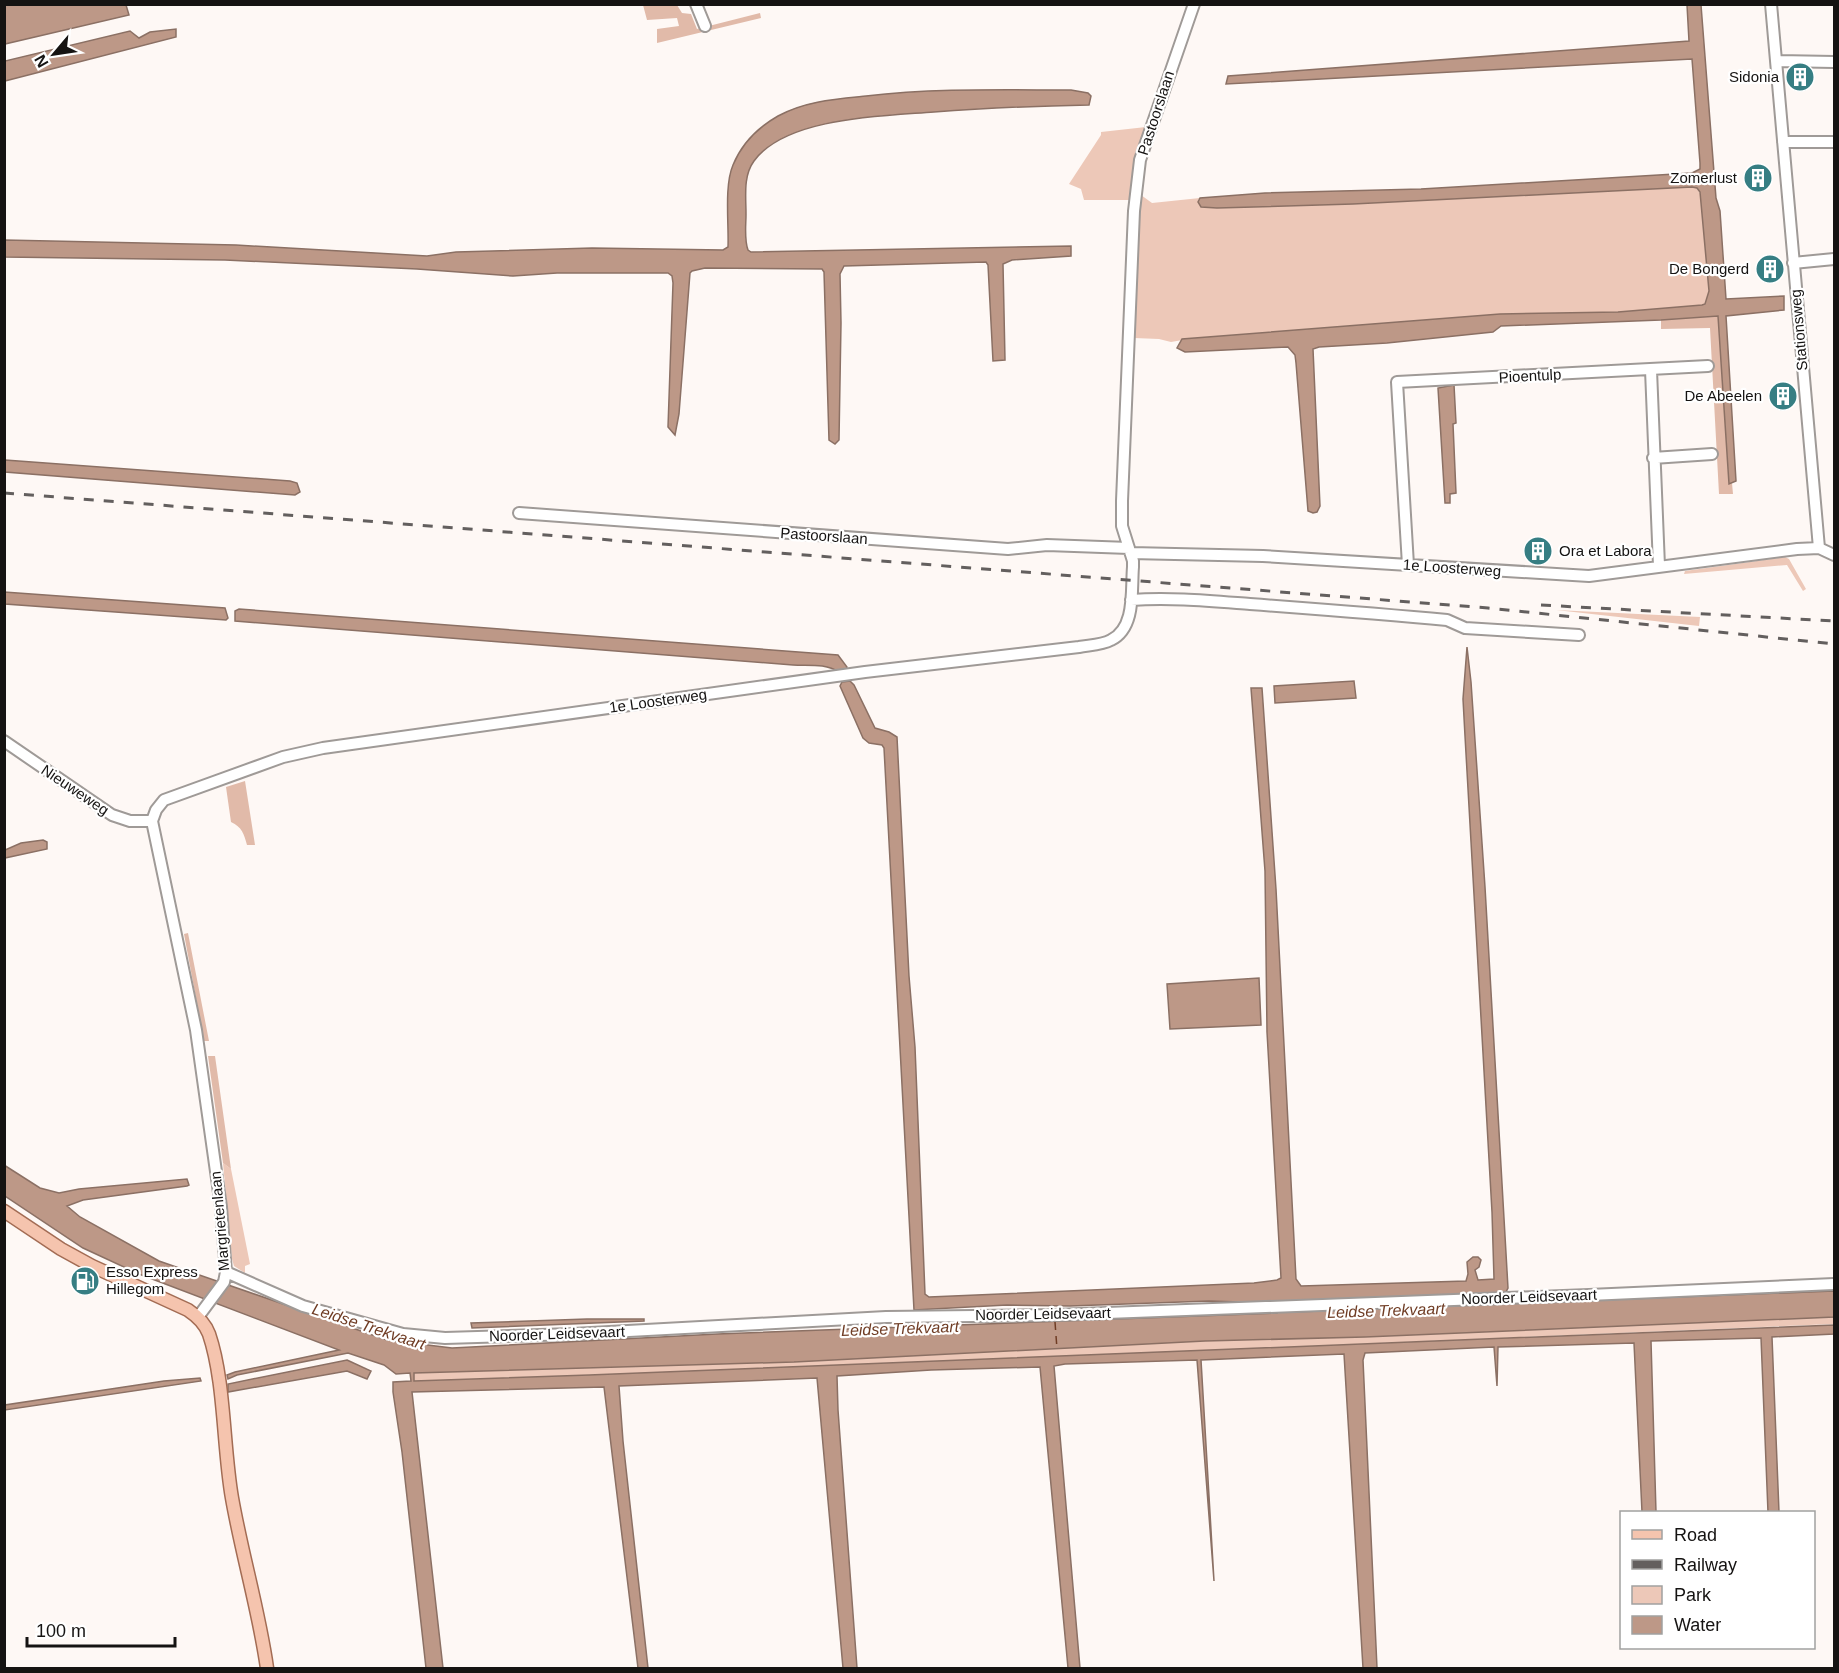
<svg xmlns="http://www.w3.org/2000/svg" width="1839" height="1673" viewBox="0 0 1839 1673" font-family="Helvetica,sans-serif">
  <rect width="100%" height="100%" fill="#fef8f5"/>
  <!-- green -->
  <path fill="#edc8b8" d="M 1146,127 L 1137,157 L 1131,200 L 1084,200 L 1081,189 L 1069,184 L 1101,135 L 1101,132 Z
    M 1693,187 L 1697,188 L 1702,197 L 1709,291 L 1705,304 L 1702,305 L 1618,312 L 1500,314 L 1194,338 L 1171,342 L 1159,339 L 1134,338 L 1141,195 L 1152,203 L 1200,198 L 1198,200 L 1201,207 L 1217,208 L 1353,204 Z
    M 1785,557 L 1789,559 L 1806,589 L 1803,591 L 1787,565 L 1684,574 L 1685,571 Z
    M 1556,610 L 1700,617 L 1699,626 Z
    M 223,1163 L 231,1169 L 250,1264 L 245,1266 L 245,1273 L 234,1266 L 232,1259 Z
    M 1834,1317 L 1834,1324 L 786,1368 L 414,1381 L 414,1373 L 794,1362 L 1205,1341 L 1365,1337 Z"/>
  <!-- forest -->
  <path fill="#e1baa9" d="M 643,5 L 677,5 L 682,13 L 691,14 L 697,29 L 760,13 L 761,18 L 657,43 L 657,29 L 679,26 L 677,18 L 647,20 Z
    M 1718,316 L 1729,484 L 1732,483 L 1733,494 L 1719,494 L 1710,328 L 1661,329 L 1661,320 Z
    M 245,781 L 255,845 L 247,845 C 244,834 242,827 231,822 L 226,787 Z
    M 188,933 L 209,1041 L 204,1041 L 184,934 Z
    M 208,1056 L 215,1056 L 231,1169 L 223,1163 Z"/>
  <!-- water -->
  <path fill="#bd9887" stroke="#8b7064" stroke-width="1.5" d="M 4,5 L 126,5 L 129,15 L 5,44 Z
    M 1687,5 L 1701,5 L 1716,198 L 1720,211 L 1726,299 L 1784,296 L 1784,310 L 1726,316 L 1736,481 L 1729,484 L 1718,316 L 1661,320 L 1501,326 L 1493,332 L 1387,343 L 1319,347 L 1313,349 L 1320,506 L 1317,512 L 1313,513 L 1308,511 L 1296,363 L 1295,355 L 1288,347 L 1185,352 L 1177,348 L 1182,339 L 1500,314 L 1618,312 L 1702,305 L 1705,304 L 1709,291 L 1700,192 L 1697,188 L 1692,187 L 1353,204 L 1217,208 L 1201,207 L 1198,202 L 1200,198 L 1265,193 L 1421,189 L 1692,173 L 1700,169 L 1700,163 L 1692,59 L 1226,84 L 1228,76 L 1689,41 Z
    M 176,29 L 176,37 L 5,81 L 5,61 L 130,31 L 139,38 L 150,32 Z
    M 1071,90 L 1088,93 L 1091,96 L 1089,105 C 1037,106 986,108 934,112 C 884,116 786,117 754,161 C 743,176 746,196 746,214 C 746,226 744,239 748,250 L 751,252 L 1071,246 L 1071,256 L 1012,260 L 1003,264 L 1005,360 L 993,361 L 988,265 L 986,262 L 844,266 L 840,274 L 841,323 L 839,440 L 835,444 L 829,440 L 824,272 L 822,269 L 705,268 L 692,271 L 690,273 L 679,414 L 675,435 L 668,427 L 673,283 L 672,276 L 668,273 L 557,273 L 513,276 L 417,269 L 225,260 L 5,257 L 5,240 L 236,245 L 427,256 L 456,252 L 592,248 L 723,250 L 728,247 C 729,224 724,186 733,165 C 742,143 757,128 778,116 C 805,101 836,99 866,96 C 934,88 1003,90 1071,90 Z
    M 1454,385 L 1456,423 L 1453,424 L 1456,493 L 1450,494 L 1450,503 L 1445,503 L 1438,388 Z
    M 5,460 L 290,481 L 297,483 L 300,492 L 295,495 L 5,472 Z
    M 4,592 L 225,608 L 228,618 L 226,620 L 5,604 Z
    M 239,609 L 838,655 L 847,667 L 845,671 L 839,672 C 825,663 808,666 793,665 L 235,621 L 235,611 Z
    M 1467,647 L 1471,682 L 1485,887 L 1508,1288 L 1506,1292 L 1502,1294 L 1295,1303 L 1295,1312 L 1834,1291 L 1834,1317 L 1365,1337 L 1205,1341 L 794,1362 L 414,1373 L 414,1381 L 589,1375 L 1834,1325 L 1834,1334 L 1772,1337 L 1779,1512 L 1768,1512 L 1761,1338 L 1651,1341 L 1656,1512 L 1642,1512 L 1634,1343 L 1498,1347 L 1497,1386 L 1494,1347 L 1365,1353 L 1363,1360 L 1377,1668 L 1363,1668 L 1344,1354 L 1201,1360 L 1214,1581 L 1197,1360 L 1065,1364 L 1054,1366 L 1080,1668 L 1068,1668 L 1040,1367 L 931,1370 L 837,1376 L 838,1410 L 857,1668 L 843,1668 L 817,1378 L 619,1386 L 623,1441 L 648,1668 L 638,1668 L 604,1387 L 412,1392 L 443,1668 L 426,1668 L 402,1452 L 393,1392 L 393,1382 L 411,1381 L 410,1373 L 396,1374 L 384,1365 L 348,1353 L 237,1375 L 228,1379 L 227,1375 L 235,1372 L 339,1350 L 139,1274 L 83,1248 L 5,1196 L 4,1165 L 40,1188 L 59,1193 L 79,1189 L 187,1179 L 189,1185 L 187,1186 L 83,1200 L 67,1206 L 80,1217 L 159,1261 L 387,1340 L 452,1348 L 717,1334 L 1277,1313 L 1276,1303 L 1209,1301 L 1070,1306 L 1007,1305 L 914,1310 L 884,748 L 882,745 L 869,743 L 863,738 L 840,686 L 842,682 L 850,681 L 854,685 L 875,728 L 889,732 L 897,737 L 909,976 L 915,1047 L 925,1294 L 929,1297 L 1254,1283 L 1277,1280 L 1281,1278 L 1267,1032 L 1265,871 L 1251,688 L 1262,688 L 1276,889 L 1296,1279 L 1301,1286 L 1466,1281 L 1468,1274 L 1467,1262 L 1473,1257 L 1478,1257 L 1481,1260 L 1479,1267 L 1475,1270 L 1478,1280 L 1494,1279 L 1492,1212 L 1465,736 L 1463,699 Z
    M 1354,681 L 1356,698 L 1275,703 L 1274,686 Z
    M 43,840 L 47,842 L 47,849 L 5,858 L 5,850 L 21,843 Z
    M 1259,978 L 1261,1025 L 1170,1029 L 1167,984 Z
    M 587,1319 L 644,1319 L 644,1321 L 472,1328 L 471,1323 Z
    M 347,1360 L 371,1371 L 367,1379 L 347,1371 L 228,1392 L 228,1384 Z
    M 200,1378 L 201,1381 L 5,1410 L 5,1405 L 164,1381 Z"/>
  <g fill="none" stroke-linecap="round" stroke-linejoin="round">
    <!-- ferry -->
    <path stroke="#6f3c24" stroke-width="1.5" stroke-dasharray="8 6" stroke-linecap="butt" d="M 1055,1322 L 1057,1349"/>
    <!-- minor casing -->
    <g stroke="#9f9a97" stroke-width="14">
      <path id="minor" d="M 696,4 L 705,26
        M 1771,4 L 1819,548
        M 1776,61 L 1834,62
        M 1783,142 L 1834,142
        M 1793,263 L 1834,259
        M 1651,370 L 1659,566
        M 1653,458 L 1712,454
        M 519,513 L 1008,549 L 1047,545 L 1129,548
        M 1131,553 L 1263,556 L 1589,576 L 1797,549 L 1819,548 L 1834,555
        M 1408,565 L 1397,382 L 1708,366
        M 1131,600 C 1170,597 1211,601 1250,604 C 1316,609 1382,614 1447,620 L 1465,628 L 1579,635
        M 4,741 L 112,815 L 130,821 L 152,821
        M 226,1272 L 303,1306 L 403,1334 L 445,1338 L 573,1334 L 886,1317 L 1054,1315 L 1589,1295 L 1834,1284
        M 198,1317 L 224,1282 L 226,1272 L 221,1207 L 196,1030 L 152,821 L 156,810 L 164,800 L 283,757 L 323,748 L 865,672 L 1079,647 C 1090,645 1102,645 1111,640 C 1136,628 1131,590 1133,567 L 1133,561 L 1122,526 L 1122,501 L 1134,211 L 1140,160 L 1194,4"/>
    </g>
    <!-- major casing -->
    <g stroke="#a36c54" stroke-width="15">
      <path id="major" d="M 4,1211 L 61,1249 L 92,1266 L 188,1310 C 197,1316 205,1323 209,1334 C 225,1381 223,1447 232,1498 C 242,1555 259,1611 267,1668"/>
    </g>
    <!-- minor -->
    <use href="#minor" stroke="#fff" stroke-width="10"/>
    <!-- major -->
    <use href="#major" stroke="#f5c4ae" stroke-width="12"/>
    <!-- rail -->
    <path stroke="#635f5e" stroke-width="3" stroke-dasharray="10 10" stroke-linecap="butt" d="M 4,493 L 1488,608 L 1834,644
      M 1541,605 L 1834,621"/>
  </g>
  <!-- icons -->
  <defs>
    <g id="building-disc" transform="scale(1.5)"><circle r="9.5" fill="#367e83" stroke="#fff"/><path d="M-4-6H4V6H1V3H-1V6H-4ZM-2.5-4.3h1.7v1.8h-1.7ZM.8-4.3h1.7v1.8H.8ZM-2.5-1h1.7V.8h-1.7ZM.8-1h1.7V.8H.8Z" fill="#fff"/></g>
    <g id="fuel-disc" transform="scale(1.5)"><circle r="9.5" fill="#367e83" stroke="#fff"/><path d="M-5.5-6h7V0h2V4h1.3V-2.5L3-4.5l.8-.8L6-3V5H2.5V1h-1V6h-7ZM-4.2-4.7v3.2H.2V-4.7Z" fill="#fff"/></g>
  </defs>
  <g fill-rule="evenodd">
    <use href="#building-disc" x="1800" y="77"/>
    <use href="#building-disc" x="1758" y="178"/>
    <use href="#building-disc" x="1770" y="269"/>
    <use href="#building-disc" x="1783" y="396"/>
    <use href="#building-disc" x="1538" y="551"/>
    <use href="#fuel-disc" x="85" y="1281"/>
  </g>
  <g text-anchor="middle" stroke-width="4.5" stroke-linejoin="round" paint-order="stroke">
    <!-- poi labels -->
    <g font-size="15" fill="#151312" stroke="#fff" text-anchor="end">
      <text x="1779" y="82">Sidonia</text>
      <text x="1737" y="183">Zomerlust</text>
      <text x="1749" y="274">De Bongerd</text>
      <text x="1762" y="401">De Abeelen</text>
      <text x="1559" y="556" text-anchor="start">Ora et Labora</text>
      <text x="106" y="1277" text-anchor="start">Esso Express<tspan x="106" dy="17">Hillegom</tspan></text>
    </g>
    <!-- street labels -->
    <g font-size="15" fill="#151312" stroke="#fff">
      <text transform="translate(1156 113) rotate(-72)" y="5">Pastoorslaan</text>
      <text transform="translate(1799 330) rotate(-95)" y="5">Stationsweg</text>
      <text transform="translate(1530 376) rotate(-3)" y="5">Pioentulp</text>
      <text transform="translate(824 536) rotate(4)" y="5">Pastoorslaan</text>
      <text transform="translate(1452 568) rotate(4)" y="5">1e Loosterweg</text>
      <text transform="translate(658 701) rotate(-8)" y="5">1e Loosterweg</text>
      <text transform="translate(75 790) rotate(34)" y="5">Nieuweweg</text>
      <text transform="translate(220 1221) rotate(-95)" y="5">Margrietenlaan</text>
      <text transform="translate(1529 1297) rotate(-2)" y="5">Noorder Leidsevaart</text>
      <text transform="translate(1043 1314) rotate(-1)" y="5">Noorder Leidsevaart</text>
      <text transform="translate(557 1334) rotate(-2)" y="5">Noorder Leidsevaart</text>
    </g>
    <!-- water labels -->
    <g font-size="16" font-style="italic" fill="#6f3c24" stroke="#fff">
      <text transform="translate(1386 1310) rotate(-2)" y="6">Leidse Trekvaart</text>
      <text transform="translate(369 1326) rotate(18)" y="6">Leidse Trekvaart</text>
      <text transform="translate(900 1328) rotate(-2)" y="6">Leidse Trekvaart</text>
    </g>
  </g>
  <!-- border -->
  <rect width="1839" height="1673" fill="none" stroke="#151312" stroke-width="12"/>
  <!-- legend -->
  <rect x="1620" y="1511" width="195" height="138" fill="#ffffff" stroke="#a1a1a0" stroke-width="1.5"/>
  <rect x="1632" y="1530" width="30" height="9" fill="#f5c4ae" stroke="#a1a1a0" stroke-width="1.5"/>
  <text x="1674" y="1541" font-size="18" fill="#151312">Road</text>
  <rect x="1632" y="1560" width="30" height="9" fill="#635f5e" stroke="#a1a1a0" stroke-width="1.5"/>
  <text x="1674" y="1571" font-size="18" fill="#151312">Railway</text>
  <rect x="1632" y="1586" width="30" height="18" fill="#edc8b8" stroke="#a1a1a0" stroke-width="1.5"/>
  <text x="1674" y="1601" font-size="18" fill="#151312">Park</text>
  <rect x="1632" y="1616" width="30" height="18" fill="#bd9887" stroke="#a1a1a0" stroke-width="1.5"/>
  <text x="1674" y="1631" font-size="18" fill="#151312">Water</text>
  <!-- north arrow -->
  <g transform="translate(54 54) rotate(241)" stroke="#ffffff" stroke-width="4.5" paint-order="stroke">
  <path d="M0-4.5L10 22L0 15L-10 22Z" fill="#151312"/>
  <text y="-9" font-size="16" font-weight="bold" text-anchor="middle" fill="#151312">N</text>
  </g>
  <!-- scale -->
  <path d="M27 1637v9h148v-9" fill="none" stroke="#151312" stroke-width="3"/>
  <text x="36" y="1637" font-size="18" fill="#151312" stroke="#ffffff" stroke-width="4.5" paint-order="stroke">100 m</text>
</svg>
